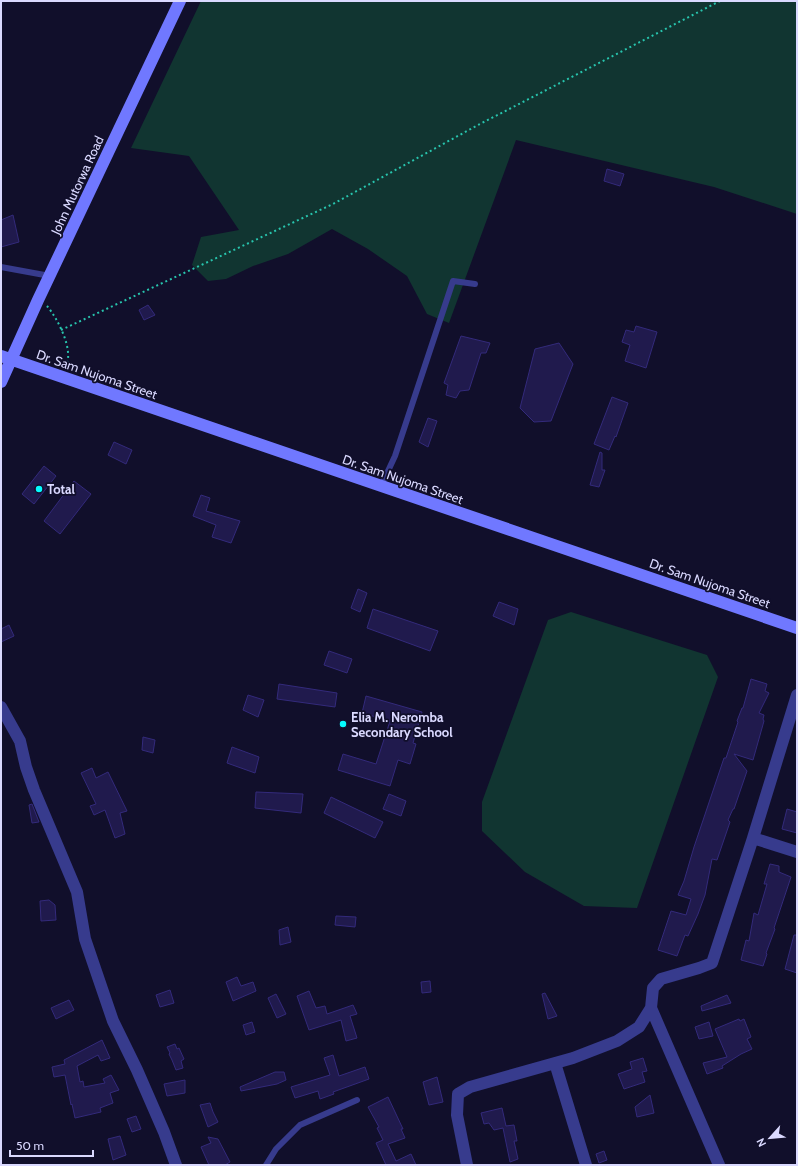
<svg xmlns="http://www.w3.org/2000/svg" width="798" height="1166" viewBox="0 0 798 1166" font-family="Cabin,sans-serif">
  <rect width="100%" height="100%" fill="#110f2b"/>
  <!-- green -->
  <path fill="#113531" d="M 201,1 L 797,1 L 797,214 L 714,187 L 516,140 L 449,323 L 427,314 L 407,276 L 368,249 L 332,229 L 288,254 L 253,266 L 226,279 L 208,281 L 192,265 L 201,237 L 239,230 L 189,156 L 131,148 Z
    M 571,612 L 707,655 L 718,677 L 637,908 L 584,906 L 525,872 L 482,831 L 482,802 L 548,620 Z"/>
  <!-- building -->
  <path fill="#201a4d" stroke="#332a7b" d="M 607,169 L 624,174 L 620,186 L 604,181 Z
    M 13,215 L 19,242 L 1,247 L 1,220 Z
    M 148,305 L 155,315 L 144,320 L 139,310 Z
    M 636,326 L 657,332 L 646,368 L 625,361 L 630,345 L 622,342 L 626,330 L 634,332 Z
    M 461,336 L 490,343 L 486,353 L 481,353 L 469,390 L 460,391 L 456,398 L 446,395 L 448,385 L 444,383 Z
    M 559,343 L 573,364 L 551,421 L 534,422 L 520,408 L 535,349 Z
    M 612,397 L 628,403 L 616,437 L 615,436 L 609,450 L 594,444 Z
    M 428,418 L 437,421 L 428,447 L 419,442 Z
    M 114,442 L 132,450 L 126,464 L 108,455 Z
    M 600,452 L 602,453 L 602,470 L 605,470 L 599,487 L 590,485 Z
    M 44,466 L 56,476 L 34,504 L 22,494 Z
    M 74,481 L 91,494 L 60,534 L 44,521 Z
    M 201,495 L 210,498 L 206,511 L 240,521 L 231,543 L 212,537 L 216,525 L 193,516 Z
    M 358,589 L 367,593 L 360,612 L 351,608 Z
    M 499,602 L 518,609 L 514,625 L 493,616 Z
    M 373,609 L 438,631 L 430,651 L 367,628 Z
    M 9,625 L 14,636 L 1,642 L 1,629 Z
    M 329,651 L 352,659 L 347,673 L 324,665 Z
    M 751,679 L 767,684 L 765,691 L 769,693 L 759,713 L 764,715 L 763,719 L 764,721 L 753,760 L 734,754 L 747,771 L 734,809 L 733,809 L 728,820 L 730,822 L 717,860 L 712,859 L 705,895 L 698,914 L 688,936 L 685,935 L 677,956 L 658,950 L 671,911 L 686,915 L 691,899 L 678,895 L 684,881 L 694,847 L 724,758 L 726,758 L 738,722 L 737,721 L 742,708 L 743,708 Z
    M 279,684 L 337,693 L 335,707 L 277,699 Z
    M 248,695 L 264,700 L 258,717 L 243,710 Z
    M 366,696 L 422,712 L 413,743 L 416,744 L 410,764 L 398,760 L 390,786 L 338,770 L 343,754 L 376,764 L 390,721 L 362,713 Z
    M 143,737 L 155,740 L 153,753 L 142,750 Z
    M 232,747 L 259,757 L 255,773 L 227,763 Z
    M 92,768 L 96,778 L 108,772 L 127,811 L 120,813 L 125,834 L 115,838 L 105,810 L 94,815 L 90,806 L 96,804 L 81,773 Z
    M 256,792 L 303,794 L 301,813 L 255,808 Z
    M 389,794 L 406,801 L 401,816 L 383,809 Z
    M 331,797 L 383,822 L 375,838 L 324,813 Z
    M 32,804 L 39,822 L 32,823 L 29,805 Z
    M 787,809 L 797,812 L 797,833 L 782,829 Z
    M 770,864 L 779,866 L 779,872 L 791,877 L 774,928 L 775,929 L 766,953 L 767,954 L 763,966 L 741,960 L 746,940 L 749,941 L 754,913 L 758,915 L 767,884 L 764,884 Z
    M 49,900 L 55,905 L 56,920 L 41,921 L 40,901 Z
    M 336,916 L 356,917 L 355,927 L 335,925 Z
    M 288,927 L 291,942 L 280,945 L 279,930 Z
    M 794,935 L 797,935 L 797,973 L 785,969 Z
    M 237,977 L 241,986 L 253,982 L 256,991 L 233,1001 L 226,982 Z
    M 430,981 L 431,992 L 422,993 L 421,982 Z
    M 170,990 L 174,1003 L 160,1007 L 156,995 Z
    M 309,991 L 316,1008 L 325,1006 L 327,1014 L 353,1005 L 357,1014 L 350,1016 L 357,1038 L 346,1041 L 341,1020 L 309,1030 L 297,996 Z
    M 545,993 L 557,1016 L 548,1019 L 542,994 Z
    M 276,994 L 286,1014 L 277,1018 L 268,998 Z
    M 727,995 L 731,1003 L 702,1011 L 701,1006 Z
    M 69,1000 L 74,1010 L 56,1019 L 51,1008 Z
    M 739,1019 L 740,1021 L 744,1019 L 751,1037 L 747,1039 L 752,1049 L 741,1054 L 722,1066 L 723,1068 L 707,1074 L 703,1063 L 727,1057 L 715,1029 Z
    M 252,1022 L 255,1032 L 246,1035 L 243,1025 Z
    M 709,1022 L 713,1036 L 699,1039 L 695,1027 Z
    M 102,1040 L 110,1058 L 101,1061 L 98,1055 L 77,1066 L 80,1082 L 83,1081 L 84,1087 L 105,1083 L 103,1079 L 111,1075 L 119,1090 L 110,1093 L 113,1103 L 100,1108 L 101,1112 L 75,1118 L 72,1104 L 71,1105 L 65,1075 L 54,1077 L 52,1067 L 65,1064 L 64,1060 Z
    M 175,1044 L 177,1049 L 179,1048 L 184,1059 L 181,1061 L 183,1068 L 176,1070 L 172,1060 L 169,1054 L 170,1053 L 167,1047 Z
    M 333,1055 L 339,1076 L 365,1067 L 369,1079 L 333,1092 L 334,1094 L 320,1099 L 318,1091 L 295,1098 L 291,1087 L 330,1075 L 324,1058 Z
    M 643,1058 L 647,1071 L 642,1072 L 645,1082 L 624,1089 L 618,1074 L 632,1069 L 630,1062 Z
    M 275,1072 L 284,1072 L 286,1080 L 277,1084 L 241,1091 L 240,1087 Z
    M 437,1077 L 443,1102 L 429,1105 L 423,1082 Z
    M 185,1080 L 185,1093 L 167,1096 L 164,1084 Z
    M 650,1095 L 654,1113 L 637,1117 L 635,1107 Z
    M 388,1097 L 403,1129 L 401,1129 L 405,1138 L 388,1144 L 396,1161 L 411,1154 L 416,1165 L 386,1165 L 376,1143 L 383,1140 L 377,1128 L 379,1127 L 368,1107 Z
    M 210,1103 L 213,1112 L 218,1122 L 208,1127 L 200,1105 Z
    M 502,1108 L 506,1126 L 514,1125 L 517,1141 L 514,1141 L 518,1159 L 510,1162 L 503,1128 L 494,1130 L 489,1123 L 484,1124 L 481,1113 Z
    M 136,1116 L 141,1129 L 132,1132 L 127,1119 Z
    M 120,1136 L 126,1155 L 113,1160 L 108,1139 Z
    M 208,1137 L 218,1139 L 230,1162 L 225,1165 L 209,1165 L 201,1147 L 211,1143 Z
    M 604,1151 L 607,1160 L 599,1163 L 596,1154 Z"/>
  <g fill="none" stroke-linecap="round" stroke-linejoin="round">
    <!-- path -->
    <path stroke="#28c4ad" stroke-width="2" stroke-dasharray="2 3" stroke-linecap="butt" d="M 47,306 C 58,319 74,350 66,366
      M 61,330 L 333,204 L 478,125 L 720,1"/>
    <!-- lane -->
    <path stroke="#373b8d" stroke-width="6" d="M 1,267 L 50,276
      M 381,486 L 395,456 L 453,281 L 475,284
      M 266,1165 L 276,1149 L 300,1125 L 357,1100"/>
    <!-- street -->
    <path stroke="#373b8d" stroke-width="12" d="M 797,695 L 753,838 L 797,852
      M 1,707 L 20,741 L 26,767 L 34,790 L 77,892 L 85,939 L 113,1021 L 137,1070 L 164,1132 L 176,1165
      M 651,1008 L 719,1165
      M 555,1063 L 586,1165
      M 467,1165 L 457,1115 L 458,1094 L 470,1087 L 573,1058 L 617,1041 L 639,1027 L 651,1008 L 653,988 L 661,979 L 699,968 L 712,963 L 753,838"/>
    <!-- secondary -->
    <path stroke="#7078ff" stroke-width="12" d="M 1,356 L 797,628
      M 1,382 L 38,300 L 180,1"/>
  </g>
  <!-- markers -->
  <g fill="#05fbff" stroke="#110f2b" stroke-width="1.5">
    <circle cx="39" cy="489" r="4"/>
    <circle cx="343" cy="724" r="4"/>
  </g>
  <g text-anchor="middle" stroke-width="3.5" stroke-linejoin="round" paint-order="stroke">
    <!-- street labels -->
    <g font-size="13" fill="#dad9ff" stroke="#110f2b">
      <text transform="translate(77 185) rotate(-65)" y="5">John Mutorwa Road</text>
      <text transform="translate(97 374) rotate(19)" y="5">Dr. Sam Nujoma Street</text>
      <text transform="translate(403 479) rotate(19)" y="5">Dr. Sam Nujoma Street</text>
      <text transform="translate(710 583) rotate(19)" y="5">Dr. Sam Nujoma Street</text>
    </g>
    <!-- poi labels -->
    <g font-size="13" font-weight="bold" fill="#dad9ff" stroke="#110f2b" text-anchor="start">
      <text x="47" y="494">Total</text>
      <text x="351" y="722">Elia M. Neromba<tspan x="351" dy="15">Secondary School</tspan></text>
    </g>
  </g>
  <!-- border -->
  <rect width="798" height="1166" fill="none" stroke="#dad9ff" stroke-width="4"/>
  <!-- north arrow -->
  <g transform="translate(770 1138) rotate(243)" stroke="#110f2b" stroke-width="3" paint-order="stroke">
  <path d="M0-3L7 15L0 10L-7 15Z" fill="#dad9ff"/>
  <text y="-6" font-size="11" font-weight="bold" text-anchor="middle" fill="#dad9ff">N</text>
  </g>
  <!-- scale -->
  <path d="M10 1150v6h83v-6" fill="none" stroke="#dad9ff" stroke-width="2"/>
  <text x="16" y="1150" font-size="12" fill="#dad9ff" stroke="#110f2b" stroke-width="3" paint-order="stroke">50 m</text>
</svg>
